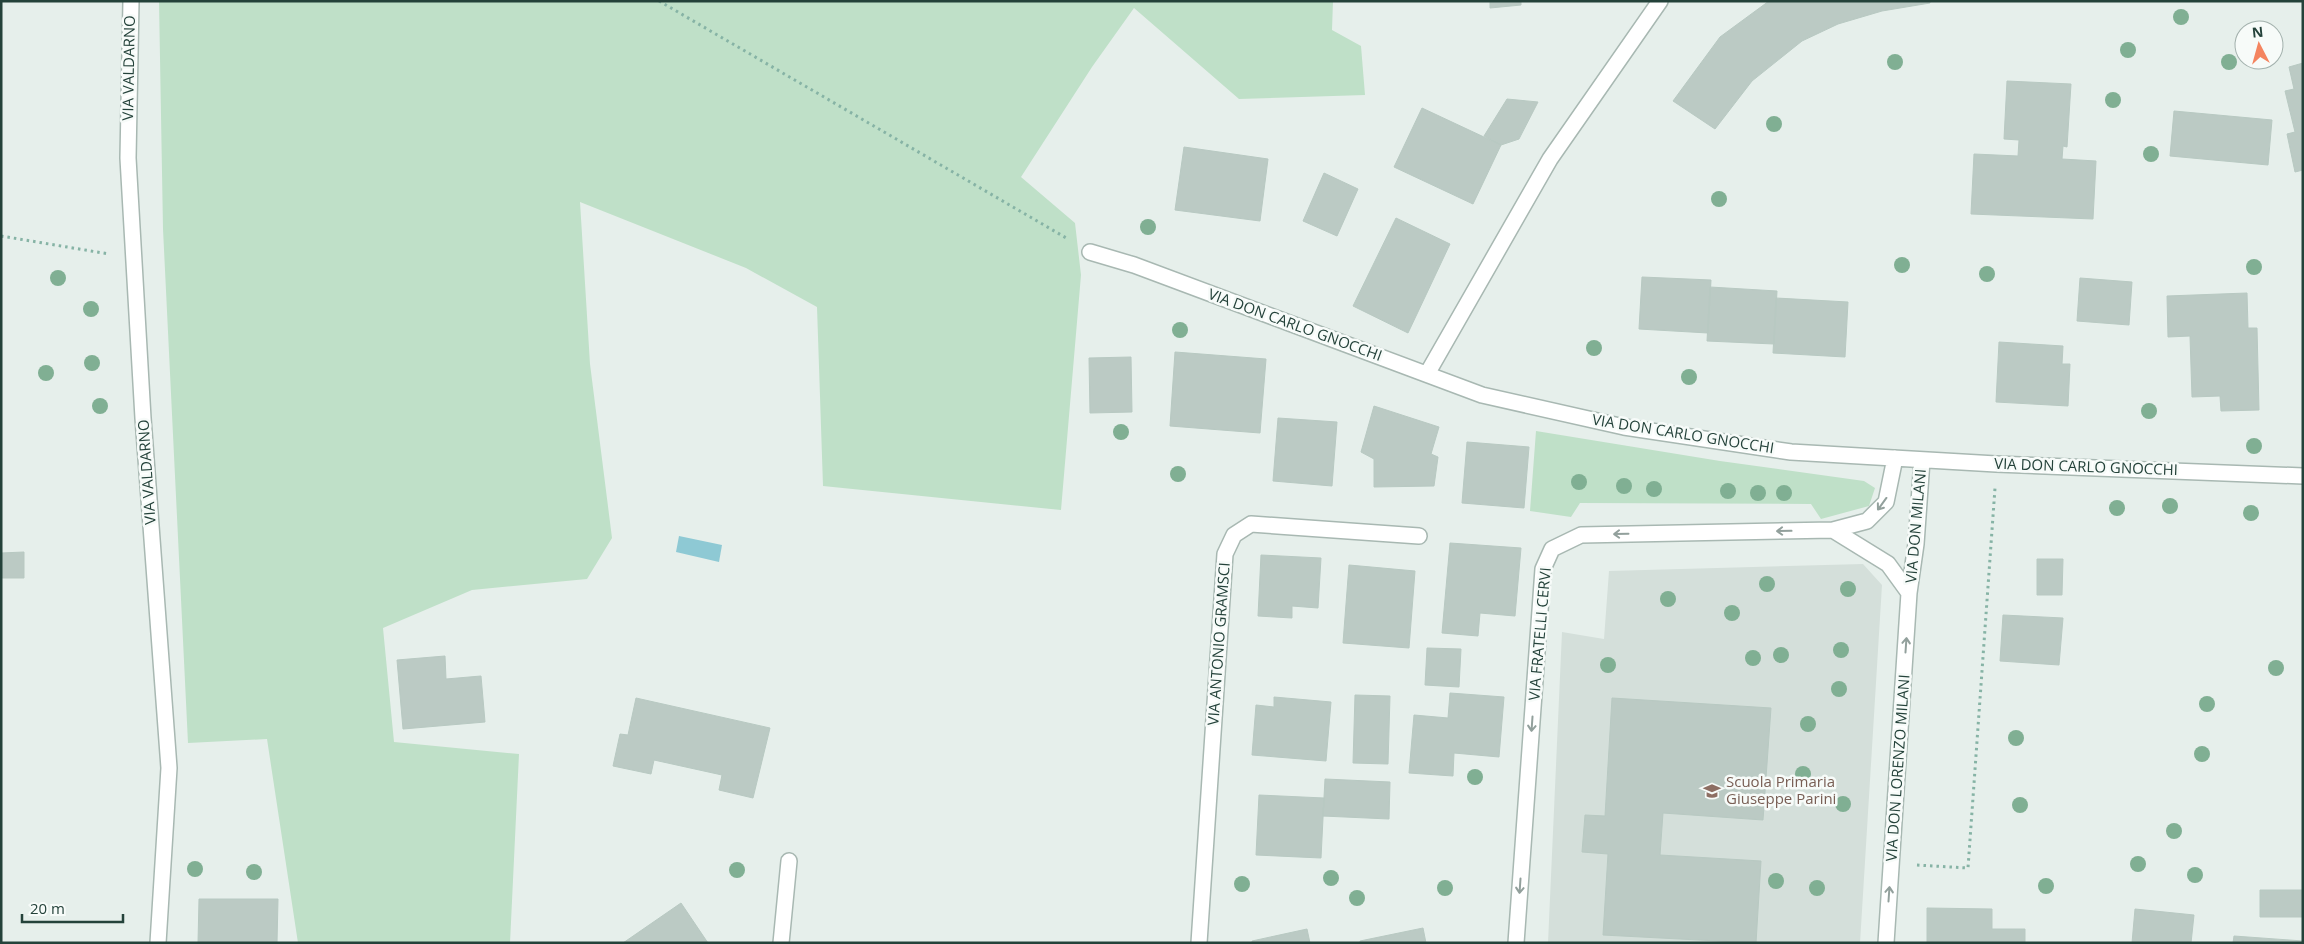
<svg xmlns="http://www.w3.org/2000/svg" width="2304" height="944" viewBox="0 0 2304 944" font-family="'Open Sans',sans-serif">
  <rect width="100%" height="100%" fill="#e6efeb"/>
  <!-- built -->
  <path fill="#d4dfda" d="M 1863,564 L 1882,585 L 1860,943 L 1548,943 L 1562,632 L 1604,639 L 1609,571 Z"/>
  <!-- green -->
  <path fill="#bfe0c8" d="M 159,1 L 1333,1 L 1332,30 L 1361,46 L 1365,95 L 1239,99 L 1134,8 L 1092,67 L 1021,177 L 1075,223 L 1081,275 L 1061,510 L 823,486 L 817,307 L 746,268 L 580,202 L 590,364 L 612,538 L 587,579 L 472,590 L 383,628 L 394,742 L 519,754 L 510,943 L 298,943 L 267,739 L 188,743 L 163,229 Z
    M 1536,431 L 1720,461 L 1864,481 L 1875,488 L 1869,506 L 1821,519 L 1811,504 L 1580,503 L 1571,517 L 1530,511 Z"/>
  <!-- water -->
  <path fill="#8ec9d4" d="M 679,536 L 722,545 L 719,562 L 676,552 Z"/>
  <!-- building -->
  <path fill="#bbcac4" stroke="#b8c9c2" d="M 1490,1 L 1521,1 L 1521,5 L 1490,8 Z
    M 1769,1 L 1930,1 L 1930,3 L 1882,11 L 1838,24 L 1802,41 L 1752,81 L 1715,129 L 1673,101 L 1720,37 Z
    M 2303,63 L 2303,170 L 2295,172 L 2287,134 L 2295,132 L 2285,91 L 2294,89 L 2289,67 Z
    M 2007,81 L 2071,84 L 2067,147 L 2063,146 L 2062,159 L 2096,161 L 2093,219 L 1971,214 L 1974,154 L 2018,156 L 2019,140 L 2004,139 Z
    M 1507,99 L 1538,102 L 1519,139 L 1501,145 L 1484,136 Z
    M 1422,108 L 1501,145 L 1473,204 L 1394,167 Z
    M 2174,111 L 2272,120 L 2268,165 L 2170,156 Z
    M 1184,147 L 1268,159 L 1260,221 L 1175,210 Z
    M 1324,173 L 1358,189 L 1337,236 L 1303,221 Z
    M 1396,218 L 1450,244 L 1408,333 L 1353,306 Z
    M 1642,277 L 1711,280 L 1708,333 L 1639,329 Z
    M 2080,278 L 2132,282 L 2129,325 L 2077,321 Z
    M 1710,287 L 1777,291 L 1774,344 L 1707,341 Z
    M 2247,293 L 2248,328 L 2257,328 L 2259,410 L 2221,411 L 2220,396 L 2192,397 L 2190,336 L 2168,337 L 2167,296 Z
    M 1776,298 L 1848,302 L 1845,357 L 1773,353 Z
    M 1999,342 L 2063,346 L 2062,364 L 2070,364 L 2068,406 L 1996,402 Z
    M 1175,352 L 1266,359 L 1260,433 L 1170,426 Z
    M 1131,357 L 1132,412 L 1090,413 L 1089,358 Z
    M 1374,406 L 1439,427 L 1431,454 L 1438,457 L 1434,486 L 1374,487 L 1374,459 L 1361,452 Z
    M 1278,418 L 1337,422 L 1332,486 L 1273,481 Z
    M 1467,442 L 1529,447 L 1524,508 L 1462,503 Z
    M 1450,543 L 1521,548 L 1515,616 L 1480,613 L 1478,636 L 1442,633 Z
    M 24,552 L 24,578 L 1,578 L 1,553 Z
    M 1261,555 L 1321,558 L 1318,608 L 1292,606 L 1292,618 L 1258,616 Z
    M 2037,559 L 2063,559 L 2062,595 L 2037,595 Z
    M 1349,565 L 1415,571 L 1409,648 L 1343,643 Z
    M 2003,615 L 2063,618 L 2059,665 L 2000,661 Z
    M 1427,648 L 1461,649 L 1459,687 L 1425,685 Z
    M 445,656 L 446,679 L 481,676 L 485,722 L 403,729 L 397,660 Z
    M 1450,693 L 1504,697 L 1499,757 L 1454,753 L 1453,776 L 1409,773 L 1414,715 L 1448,718 Z
    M 1355,695 L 1390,696 L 1388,764 L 1353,763 Z
    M 1274,697 L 1331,702 L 1326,761 L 1252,755 L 1256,705 L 1274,707 Z
    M 636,698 L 770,728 L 753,798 L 719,790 L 722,775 L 654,760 L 651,774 L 613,766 L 620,734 L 628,735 Z
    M 1612,698 L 1771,708 L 1763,820 L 1663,813 L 1660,855 L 1761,861 L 1756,943 L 1603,935 L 1608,854 L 1582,852 L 1585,815 L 1605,816 Z
    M 1325,779 L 1390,782 L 1389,819 L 1323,816 Z
    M 1259,795 L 1324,798 L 1321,858 L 1256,855 Z
    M 2260,890 L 2303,890 L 2303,917 L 2260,917 Z
    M 199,899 L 278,899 L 277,943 L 198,943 Z
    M 681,903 L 708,943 L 623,943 Z
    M 1927,908 L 1992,909 L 1992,929 L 2025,929 L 2025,943 L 1927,943 Z
    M 2135,909 L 2194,915 L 2191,943 L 2132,943 Z
    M 1423,928 L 1426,943 L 1360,943 L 1360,941 Z
    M 1307,929 L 1310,943 L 1252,943 L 1252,941 Z
    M 2234,936 L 2303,941 L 2303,943 L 2233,943 Z"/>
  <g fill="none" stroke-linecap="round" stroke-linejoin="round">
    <!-- minor casing -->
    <g stroke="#a8b8b2" stroke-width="18">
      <path id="minor" d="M 131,1 L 128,158 L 143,418 L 169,768 L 158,943
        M 1090,252 L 1134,265 L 1482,395 L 1624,427 L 1791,452 L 1996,464 L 2303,476
        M 1427,374 L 1550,159 L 1660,1
        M 1833,530 L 1888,564 L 1909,593
        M 781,943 L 789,861
        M 1199,943 L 1225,554 L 1234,535 L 1251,524 L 1419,536
        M 1516,943 L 1543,569 L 1552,549 L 1581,535 L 1833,530 L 1867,521 L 1886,502 L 1895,458
        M 1886,943 L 1909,593 L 1916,544 L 1922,460"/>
    </g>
    <!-- path -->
    <path stroke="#86b3a5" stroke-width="3" stroke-dasharray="2.5 4" stroke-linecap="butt" d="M 659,1 L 1068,239
      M 1,236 L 109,254
      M 1917,865 L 1968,868 L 1995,488"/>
    <!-- minor -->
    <use href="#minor" stroke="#fff" stroke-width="15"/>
  </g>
  <!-- trees -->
  <g fill="#80af93">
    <circle cx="2181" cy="17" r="8"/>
    <circle cx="2128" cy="50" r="8"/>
    <circle cx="1895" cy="62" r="8"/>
    <circle cx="2229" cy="62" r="8"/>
    <circle cx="2113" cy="100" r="8"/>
    <circle cx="1774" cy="124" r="8"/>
    <circle cx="2151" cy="154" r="8"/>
    <circle cx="1719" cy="199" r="8"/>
    <circle cx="1148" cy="227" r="8"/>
    <circle cx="1902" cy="265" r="8"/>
    <circle cx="2254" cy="267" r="8"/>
    <circle cx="1987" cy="274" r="8"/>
    <circle cx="58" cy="278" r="8"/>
    <circle cx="91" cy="309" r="8"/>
    <circle cx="1180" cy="330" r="8"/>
    <circle cx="1594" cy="348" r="8"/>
    <circle cx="92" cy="363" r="8"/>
    <circle cx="46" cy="373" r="8"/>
    <circle cx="1689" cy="377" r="8"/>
    <circle cx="100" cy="406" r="8"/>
    <circle cx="2149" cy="411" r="8"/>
    <circle cx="1121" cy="432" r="8"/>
    <circle cx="2254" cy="446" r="8"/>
    <circle cx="1178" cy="474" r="8"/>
    <circle cx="1579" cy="482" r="8"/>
    <circle cx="1624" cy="486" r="8"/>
    <circle cx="1654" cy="489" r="8"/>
    <circle cx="1728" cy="491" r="8"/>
    <circle cx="1758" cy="493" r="8"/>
    <circle cx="1784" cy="493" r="8"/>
    <circle cx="2170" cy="506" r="8"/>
    <circle cx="2117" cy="508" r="8"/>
    <circle cx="2251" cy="513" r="8"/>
    <circle cx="1767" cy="584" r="8"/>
    <circle cx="1848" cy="589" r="8"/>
    <circle cx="1668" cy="599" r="8"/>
    <circle cx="1732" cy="613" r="8"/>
    <circle cx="1841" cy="650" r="8"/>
    <circle cx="1781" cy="655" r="8"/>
    <circle cx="1753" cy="658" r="8"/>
    <circle cx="1608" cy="665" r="8"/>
    <circle cx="2276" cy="668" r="8"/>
    <circle cx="1839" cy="689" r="8"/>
    <circle cx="2207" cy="704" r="8"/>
    <circle cx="1808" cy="724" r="8"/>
    <circle cx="2016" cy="738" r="8"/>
    <circle cx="2202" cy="754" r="8"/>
    <circle cx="1803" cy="774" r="8"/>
    <circle cx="1475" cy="777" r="8"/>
    <circle cx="1843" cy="804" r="8"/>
    <circle cx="2020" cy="805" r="8"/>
    <circle cx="2174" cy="831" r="8"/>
    <circle cx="2138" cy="864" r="8"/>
    <circle cx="195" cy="869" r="8"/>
    <circle cx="737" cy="870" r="8"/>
    <circle cx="254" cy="872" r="8"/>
    <circle cx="2195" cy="875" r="8"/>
    <circle cx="1331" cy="878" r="8"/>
    <circle cx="1776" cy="881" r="8"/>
    <circle cx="1242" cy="884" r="8"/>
    <circle cx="2046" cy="886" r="8"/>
    <circle cx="1445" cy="888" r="8"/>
    <circle cx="1817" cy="888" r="8"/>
    <circle cx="1357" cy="898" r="8"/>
  </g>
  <!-- one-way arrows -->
  <defs><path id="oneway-shaft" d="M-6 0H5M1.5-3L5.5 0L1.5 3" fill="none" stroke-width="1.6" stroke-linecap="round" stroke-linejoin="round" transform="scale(1.25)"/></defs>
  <g stroke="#92a09c">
    <use href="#oneway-shaft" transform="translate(1882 504) rotate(126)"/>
    <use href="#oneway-shaft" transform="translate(1784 531) rotate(179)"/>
    <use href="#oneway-shaft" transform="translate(1621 534) rotate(179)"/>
    <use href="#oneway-shaft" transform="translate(1906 645) rotate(-86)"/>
    <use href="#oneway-shaft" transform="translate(1532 724) rotate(94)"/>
    <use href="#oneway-shaft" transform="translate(1520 886) rotate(94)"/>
    <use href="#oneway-shaft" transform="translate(1889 894) rotate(-86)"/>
  </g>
  <!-- icons -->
  <defs>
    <g id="school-bare" transform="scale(1.35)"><path d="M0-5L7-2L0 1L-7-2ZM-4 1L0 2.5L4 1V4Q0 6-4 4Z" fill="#8d6e63" stroke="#f7fbf9" stroke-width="2.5" paint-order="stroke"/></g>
  </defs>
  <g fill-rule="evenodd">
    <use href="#school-bare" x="1712" y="791"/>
  </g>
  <g text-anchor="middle" stroke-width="5" stroke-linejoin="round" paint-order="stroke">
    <!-- street labels -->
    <g font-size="15" fill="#24423a" stroke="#f7fbf9">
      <text transform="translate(129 68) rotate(-89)" y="5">VIA VALDARNO</text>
      <text transform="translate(1295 325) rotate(20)" y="5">VIA DON CARLO GNOCCHI</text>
      <text transform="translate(1683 434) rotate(9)" y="5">VIA DON CARLO GNOCCHI</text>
      <text transform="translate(2086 467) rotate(2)" y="5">VIA DON CARLO GNOCCHI</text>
      <text transform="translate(147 472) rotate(-94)" y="5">VIA VALDARNO</text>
      <text transform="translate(1916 526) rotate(-85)" y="5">VIA DON MILANI</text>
      <text transform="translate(1540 634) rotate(-85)" y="5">VIA FRATELLI CERVI</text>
      <text transform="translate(1219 644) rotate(-86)" y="5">VIA ANTONIO GRAMSCI</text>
      <text transform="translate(1898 768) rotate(-86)" y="5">VIA DON LORENZO MILANI</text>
    </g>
    <!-- education labels -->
    <g font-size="15" fill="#785e54" stroke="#f7fbf9" text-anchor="start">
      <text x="1726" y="787">Scuola Primaria<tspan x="1726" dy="17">Giuseppe Parini</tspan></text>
    </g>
  </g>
  <!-- border -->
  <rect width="2304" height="944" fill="none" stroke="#24423a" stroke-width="5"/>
  <!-- north arrow -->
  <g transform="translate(2259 45) rotate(354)"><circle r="24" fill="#f7fbf9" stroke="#a3b1ad"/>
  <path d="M0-4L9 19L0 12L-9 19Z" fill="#f4845f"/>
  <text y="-8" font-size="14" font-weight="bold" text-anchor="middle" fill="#24423a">N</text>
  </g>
  <!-- scale -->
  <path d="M22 914v8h101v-8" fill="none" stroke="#24423a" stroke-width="2.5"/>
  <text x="30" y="914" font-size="15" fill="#24423a" stroke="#f7fbf9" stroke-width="4" paint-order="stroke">20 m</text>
</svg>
